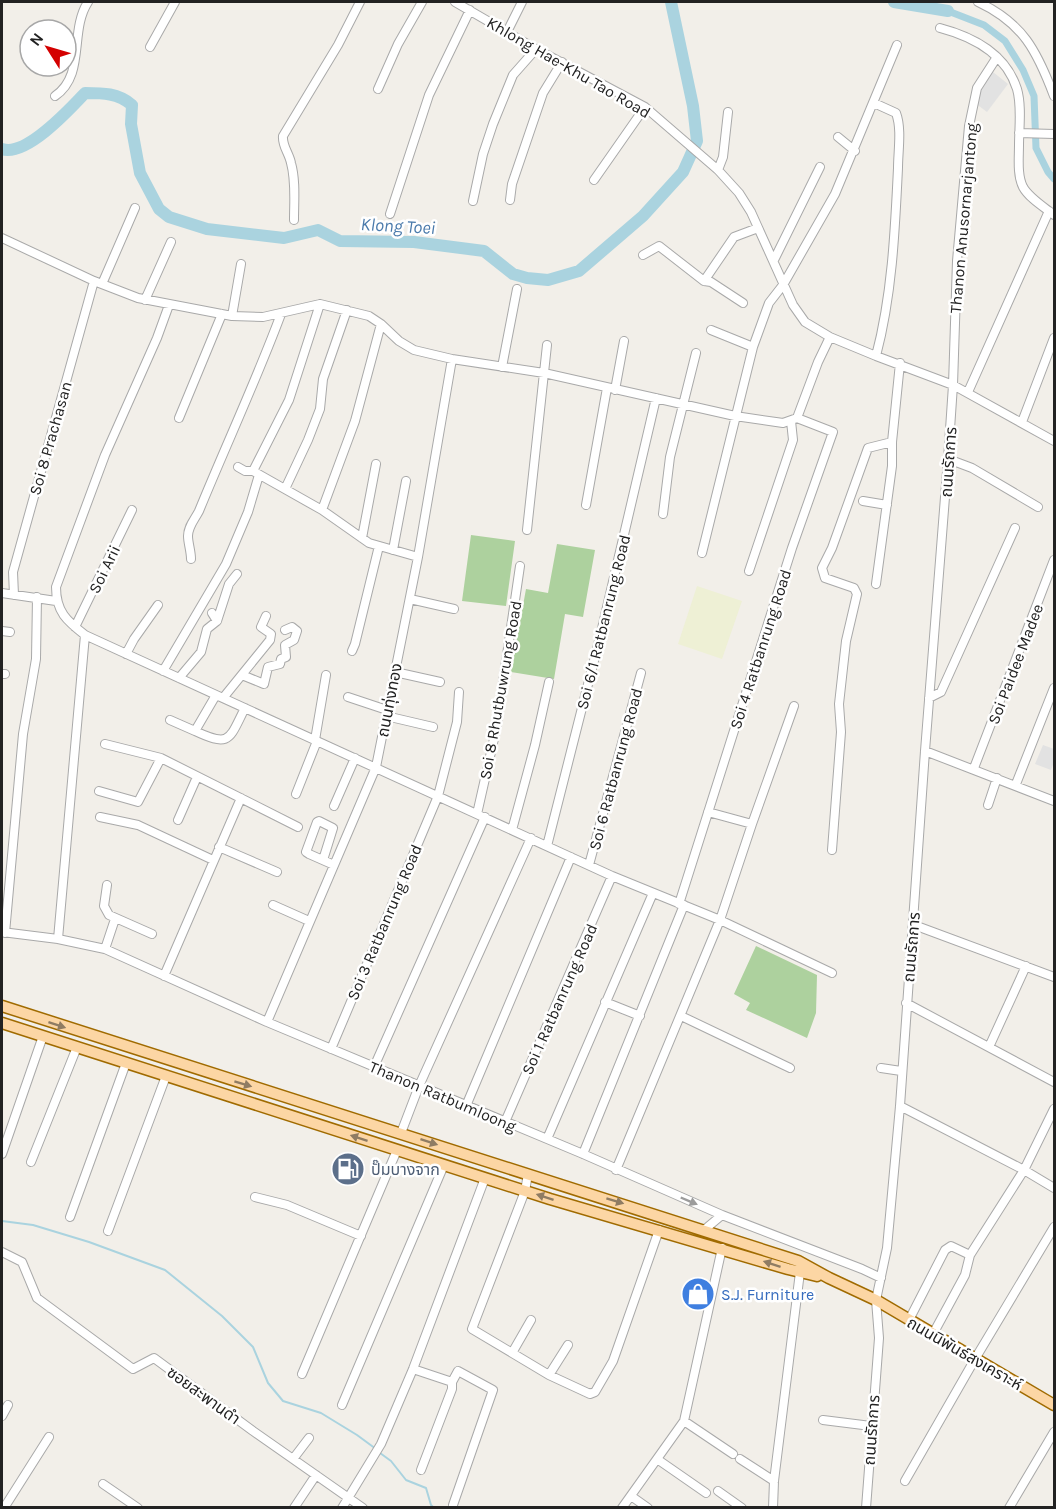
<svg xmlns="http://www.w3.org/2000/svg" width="1056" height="1509" viewBox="0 0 1056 1509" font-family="Karla,'Noto Sans Thai',sans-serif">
  <rect width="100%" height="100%" fill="#f2efe9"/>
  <!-- farmland -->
  <path fill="#eef0d5" d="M 697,586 L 742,601 L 722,659 L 678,644 Z"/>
  <!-- forest -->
  <path fill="#add19e" d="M 471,535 L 515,541 L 506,606 L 462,601 Z
    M 557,544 L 595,550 L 583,617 L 565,614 L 554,679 L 511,672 L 526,589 L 548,593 Z
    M 756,946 L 817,975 L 816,1013 L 807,1038 L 746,1010 L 750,1003 L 734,994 Z"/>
  <!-- parking -->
  <path fill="#e2e2e2" d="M 993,64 L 996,67 L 993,72 L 1008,84 L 987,112 L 975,103 L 978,90 Z
    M 1043,745 L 1054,749 L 1054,762 L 1051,770 L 1035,764 Z"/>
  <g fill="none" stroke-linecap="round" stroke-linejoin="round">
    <!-- stream -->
    <path stroke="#aad3df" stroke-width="2" d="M 2,1221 L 33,1225 L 89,1242 L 165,1270 L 222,1316 L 253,1347 L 268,1383 L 283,1401 L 321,1413 L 357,1435 L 376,1449
      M 380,1453 L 391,1461 L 406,1480 L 426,1488 L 431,1505 L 434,1508"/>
    <!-- canal -->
    <path stroke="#aad3df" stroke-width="7" d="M 909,5 L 909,2
      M 948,11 L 984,25 L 1005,41 L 1023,70 L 1034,96 L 1036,148 L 1048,172 L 1054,179"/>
    <!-- river -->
    <path stroke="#aad3df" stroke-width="12" d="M 894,2 L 948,11
      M 2,149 C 26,157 69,110 85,93 C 103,93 118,93 132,105 L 131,124 L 140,173 L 159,209 L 169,217 L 207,229 L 284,238 L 318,230 L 340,241 L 414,242 L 484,251 L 513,274 L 527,278 L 548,280 L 579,271 L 643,216 L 683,172 L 697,141 L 693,106 L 671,2"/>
    <!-- minor casing -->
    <g stroke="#a9a9a9" stroke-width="10">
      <path id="minor" d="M 455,2 L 536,49 L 645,107 L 718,170 L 739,193 L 751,212 L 793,305 L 805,322 L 830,337 L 876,356 L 953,385 L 1054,441
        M 978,2 C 1023,23 1037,51 1054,96
        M 940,28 C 974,37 1006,54 1017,89 C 1022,106 1019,128 1019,145 C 1019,158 1017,175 1023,187 C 1029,198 1044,207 1054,215
        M 507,32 L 522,2
        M 150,47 L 175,2
        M 378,89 L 398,44 L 422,2
        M 55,96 C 86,75 69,31 88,2
        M 874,103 L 896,113 C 902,129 898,151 898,168 C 895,231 892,296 876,356
        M 1019,133 L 1054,134
        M 838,137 L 855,151
        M 718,170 L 723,157 L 728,112
        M 594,180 L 645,107
        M 510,200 L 512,184 L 543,93 L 562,62
        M 473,201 L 483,154 L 493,124 L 513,75 L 536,49
        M 390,214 L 429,95 L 470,10
        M 294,220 C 294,201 296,181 291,163 C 289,153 282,146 283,136 L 338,45 L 360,2
        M 2,238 L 94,281 L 138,298 L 232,316 L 263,317 L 320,304 L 369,316 L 381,324 L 399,341 L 414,350 L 452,359 L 544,373 L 735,416 L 783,423 L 797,418 L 818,362 L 830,337
        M 643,255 L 659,246 L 704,281 L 734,237 L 758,228
        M 774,260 L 820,167
        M 704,281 L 711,282 L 743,303
        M 102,284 L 135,208
        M 145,300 L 171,242
        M 169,305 L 157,338 L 105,455 L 56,587 C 56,612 67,621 85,635 L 612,876 L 720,920 L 832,973
        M 232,316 L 241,264
        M 753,347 L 769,303 L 783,285 L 835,194 L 897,45
        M 502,367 L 517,289
        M 615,390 L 624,341
        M 968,392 L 1049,211
        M 179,418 L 222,314
        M 1022,422 L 1054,338
        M 948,459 L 972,468 L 1038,507
        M 238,467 L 245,471 L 253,471 L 322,510 L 369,543 L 418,557
        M 253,471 L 289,400 L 320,304
        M 285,489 L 308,440 L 320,409 L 323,379 L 347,310
        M 863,501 L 887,505
        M 586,505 L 607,388
        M 322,510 L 355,421 L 381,324
        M 663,514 L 670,457 L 696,353
        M 527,530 L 547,345
        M 362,538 L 376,464
        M 393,550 L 406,481
        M 702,553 L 753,347 L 711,330
        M 191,559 C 191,551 188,543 188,536 C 188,526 195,519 199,511 C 226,445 256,381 281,314
        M 749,571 L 793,440 L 791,421
        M 876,584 L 892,466 L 892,442 L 900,363
        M 2,593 L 56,601
        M 14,595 L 13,572 L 94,281
        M 410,599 L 454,609
        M 212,613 L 217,621 L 229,584 L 237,574
        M 75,627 L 132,510
        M 2,631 L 10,632
        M 352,651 L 355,644 L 379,546
        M 126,654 L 134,639 L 158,605
        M 163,671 L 226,564 L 248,512 L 259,475
        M 395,672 L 440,682
        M 2,674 L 5,674
        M 242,675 L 264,684 L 268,667 L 280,664 L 281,659 L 286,657 L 285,645 L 294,640 L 297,631 L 292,627 L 285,630
        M 179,678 L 201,652 L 207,629 L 217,621
        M 216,695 L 195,731 C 231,748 229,739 245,708
        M 348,697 L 387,710
        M 223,698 L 270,640 L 271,634 L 261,627 L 266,616
        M 929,698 L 941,692 L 1015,528
        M 386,716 L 433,727
        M 170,720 L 195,731
        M 315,740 L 326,675
        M 105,744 L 161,758 L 298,827
        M 925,751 L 1054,801
        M 974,768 L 1054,560
        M 1016,784 L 1054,688
        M 99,791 L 138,802 L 161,758
        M 296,794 L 317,741
        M 988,805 L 997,778
        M 334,806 L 355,758
        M 708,812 L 752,824
        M 477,814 L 496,730 L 520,566
        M 100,817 L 138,825 L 213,860
        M 178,820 L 197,777
        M 512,830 L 535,745 L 549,682
        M 547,846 L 600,637 L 656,398
        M 219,847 L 277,872
        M 832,850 L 841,732 L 839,704 L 846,641 L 857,594 L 854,588 L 825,578 L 822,568 L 832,548 L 868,448 L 892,442
        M 323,860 L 333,828 L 319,821 L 317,822 L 306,852 L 309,854 L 334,865
        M 589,865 L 641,673
        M 107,885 L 104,906 L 109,915 L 152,934
        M 679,904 L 792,548 L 833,432 L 797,418
        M 273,905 L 309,921
        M 914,925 L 1054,977
        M 2,932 L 58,939 L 105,949 L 267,1022 L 583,1154 L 722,1215 L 862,1269 L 881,1278
        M 5,933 L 23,734 L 36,659 L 37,597
        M 58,939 L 85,635
        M 105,949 L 115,919
        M 164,976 L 241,798
        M 605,1002 L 640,1016
        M 906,1003 L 1054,1082
        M 681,1016 L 790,1068
        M 267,1022 L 376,767 L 418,557 L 452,359
        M 989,1047 L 1026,966
        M 331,1049 L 438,796 L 457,722 L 459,692
        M 374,1067 L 485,817
        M 881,1068 L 901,1071
        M 466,1106 L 571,857
        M 900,1106 L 1024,1170 L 1054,1188
        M 505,1122 L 612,876
        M 401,1133 L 419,1086 L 531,838
        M 547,1139 L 653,893
        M 2,1154 L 43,1036
        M 583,1154 L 684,905
        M 31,1162 L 77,1047
        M 616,1170 L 720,920 L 752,824 L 794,706
        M 528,1174 L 525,1191 L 472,1329 L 549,1375 L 590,1394 L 595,1392 L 613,1361 L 659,1230
        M 255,1197 L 287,1205 L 361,1236
        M 70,1217 L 126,1063
        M 704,1230 L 722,1215
        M 108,1231 L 166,1076
        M 2,1252 L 22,1262 L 37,1298 L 133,1369 L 154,1358 L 253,1431 L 363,1508
        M 909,1320 L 945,1250 L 951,1246 L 970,1255
        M 933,1334 L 965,1275 L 970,1255 L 1024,1170 L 1054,1109
        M 512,1353 L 531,1320
        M 413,1369 L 452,1382
        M 302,1374 L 397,1150
        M 549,1375 L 568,1345
        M 342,1405 L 444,1165
        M 2,1416 L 8,1405
        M 823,1420 L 871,1426
        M 684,1421 L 733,1454
        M 293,1459 L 309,1438
        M 657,1459 L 706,1493
        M 740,1459 L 774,1481
        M 421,1470 L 452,1389 L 452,1382 L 458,1371 L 493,1390 L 453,1505
        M 905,1481 L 975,1359 L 1054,1227
        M 103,1484 L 138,1508
        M 718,1491 L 742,1508
        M 631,1496 L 648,1508
        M 4,1508 L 49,1437
        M 294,1508 L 316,1475
        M 342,1508 L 381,1444 L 413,1369 L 485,1178
        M 622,1508 L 684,1421 L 722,1248
        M 773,1508 L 774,1481 L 800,1272
        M 866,1508 L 879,1338 L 876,1300 L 887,1248 L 900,1106 L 925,751 L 948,459 L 953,385 L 957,261 L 969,126 L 977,88 L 997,57
        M 1009,1508 L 1054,1432"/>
    </g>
    <!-- major casing -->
    <g stroke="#a06b00" stroke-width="13">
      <path id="major" d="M 2,1006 L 798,1261 L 829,1278 L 876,1300 L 1054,1405
        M 2,1023 L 550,1199 L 788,1269 L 817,1276"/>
    </g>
    <!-- minor -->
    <use href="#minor" stroke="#fff" stroke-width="8"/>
    <!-- major -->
    <use href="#major" stroke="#fcd6a4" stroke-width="10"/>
  </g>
  <!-- one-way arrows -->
  <defs><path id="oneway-solid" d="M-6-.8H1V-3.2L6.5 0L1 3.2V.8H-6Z" transform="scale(1.5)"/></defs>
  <g fill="#8f7c63">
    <use href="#oneway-solid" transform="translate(57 1025) rotate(18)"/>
    <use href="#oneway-solid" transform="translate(243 1084) rotate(17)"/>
    <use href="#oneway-solid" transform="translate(359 1138) rotate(-162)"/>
    <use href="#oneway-solid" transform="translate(429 1142) rotate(18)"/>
    <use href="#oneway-solid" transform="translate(545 1197) rotate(-162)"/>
    <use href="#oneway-solid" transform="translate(615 1201) rotate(17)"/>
    <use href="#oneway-solid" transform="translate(772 1264) rotate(-162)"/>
  </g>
  <use fill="#9c9c9c" href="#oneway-solid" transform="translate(689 1201) rotate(23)"/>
  <!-- icons -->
  <defs>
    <g id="fuel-disc" transform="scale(1.725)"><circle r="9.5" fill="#5c6f8a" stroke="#fff"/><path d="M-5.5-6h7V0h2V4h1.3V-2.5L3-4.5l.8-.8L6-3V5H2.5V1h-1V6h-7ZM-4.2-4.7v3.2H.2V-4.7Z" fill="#fff"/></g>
    <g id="shop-disc" transform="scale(1.725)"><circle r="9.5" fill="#3f7fe0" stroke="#fff"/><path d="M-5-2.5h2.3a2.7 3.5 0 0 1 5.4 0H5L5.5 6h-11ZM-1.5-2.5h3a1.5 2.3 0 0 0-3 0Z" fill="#fff"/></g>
  </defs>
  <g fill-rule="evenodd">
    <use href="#fuel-disc" x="348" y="1169"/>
    <use href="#shop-disc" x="698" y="1294"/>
  </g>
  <g text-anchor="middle" stroke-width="5" stroke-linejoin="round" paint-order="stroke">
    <!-- street labels -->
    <g font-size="16" fill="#222" stroke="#fff">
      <text transform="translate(569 67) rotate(30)" y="6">Khlong Hae-Khu Tao Road</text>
      <text transform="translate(963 218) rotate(-85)" y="6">Thanon Anusornarjantong</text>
      <text transform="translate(50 438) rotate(-74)" y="6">Soi 8 Prachasan</text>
      <text transform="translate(948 462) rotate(-86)" y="6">ถนนรัถการ</text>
      <text transform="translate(104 569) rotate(-64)" y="6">Soi Arii</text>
      <text transform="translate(603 622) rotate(-76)" y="6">Soi 6/1 Ratbanrung Road</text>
      <text transform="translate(760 649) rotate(-72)" y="6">Soi 4 Ratbanrung Road</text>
      <text transform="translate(1015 664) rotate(-69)" y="6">Soi Paidee Madee</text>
      <text transform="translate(500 690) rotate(-80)" y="6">Soi 8 Rhutbuwrung Road</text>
      <text transform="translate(389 700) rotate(-79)" y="6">ถนนทุ่งทอง</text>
      <text transform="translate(615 769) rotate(-75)" y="6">Soi 6 Ratbanrung Road</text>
      <text transform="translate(384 922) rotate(-67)" y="6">Soi 3 Ratbanrung Road</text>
      <text transform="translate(911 947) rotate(-85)" y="6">ถนนรัถการ</text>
      <text transform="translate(559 999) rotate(-66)" y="6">Soi 1 Ratbanrung Road</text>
      <text transform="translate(443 1096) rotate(23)" y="6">Thanon Ratbumloong</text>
      <text transform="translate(965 1353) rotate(30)" y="6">ถนนนิพันธ์สงเคราะห์</text>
      <text transform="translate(204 1395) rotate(36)" y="6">ซอยสะพานดำ</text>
      <text transform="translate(871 1430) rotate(-86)" y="6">ถนนรัถการ</text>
    </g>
    <!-- service labels -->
    <g font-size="16" fill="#4e5e75" stroke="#fff" text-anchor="start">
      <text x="371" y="1175">ปั๊มบางจาก</text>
    </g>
    <!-- shop labels -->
    <g font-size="16" fill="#366cbe" stroke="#fff" text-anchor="start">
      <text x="721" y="1300">S.J. Furniture</text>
    </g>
    <!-- water labels -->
    <g font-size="18" font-style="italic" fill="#4a7aab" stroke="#fff">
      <text transform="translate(398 226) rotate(3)" y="6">Klong Toei</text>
    </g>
  </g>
  <!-- border -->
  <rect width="1056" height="1509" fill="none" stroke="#222222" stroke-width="6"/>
  <!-- north arrow -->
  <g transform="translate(48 48) rotate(307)"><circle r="28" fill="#ffffff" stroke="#a7a7a7" stroke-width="1.5"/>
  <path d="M0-4.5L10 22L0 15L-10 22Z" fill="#d40000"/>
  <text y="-9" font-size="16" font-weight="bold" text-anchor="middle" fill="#222222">N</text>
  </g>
</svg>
